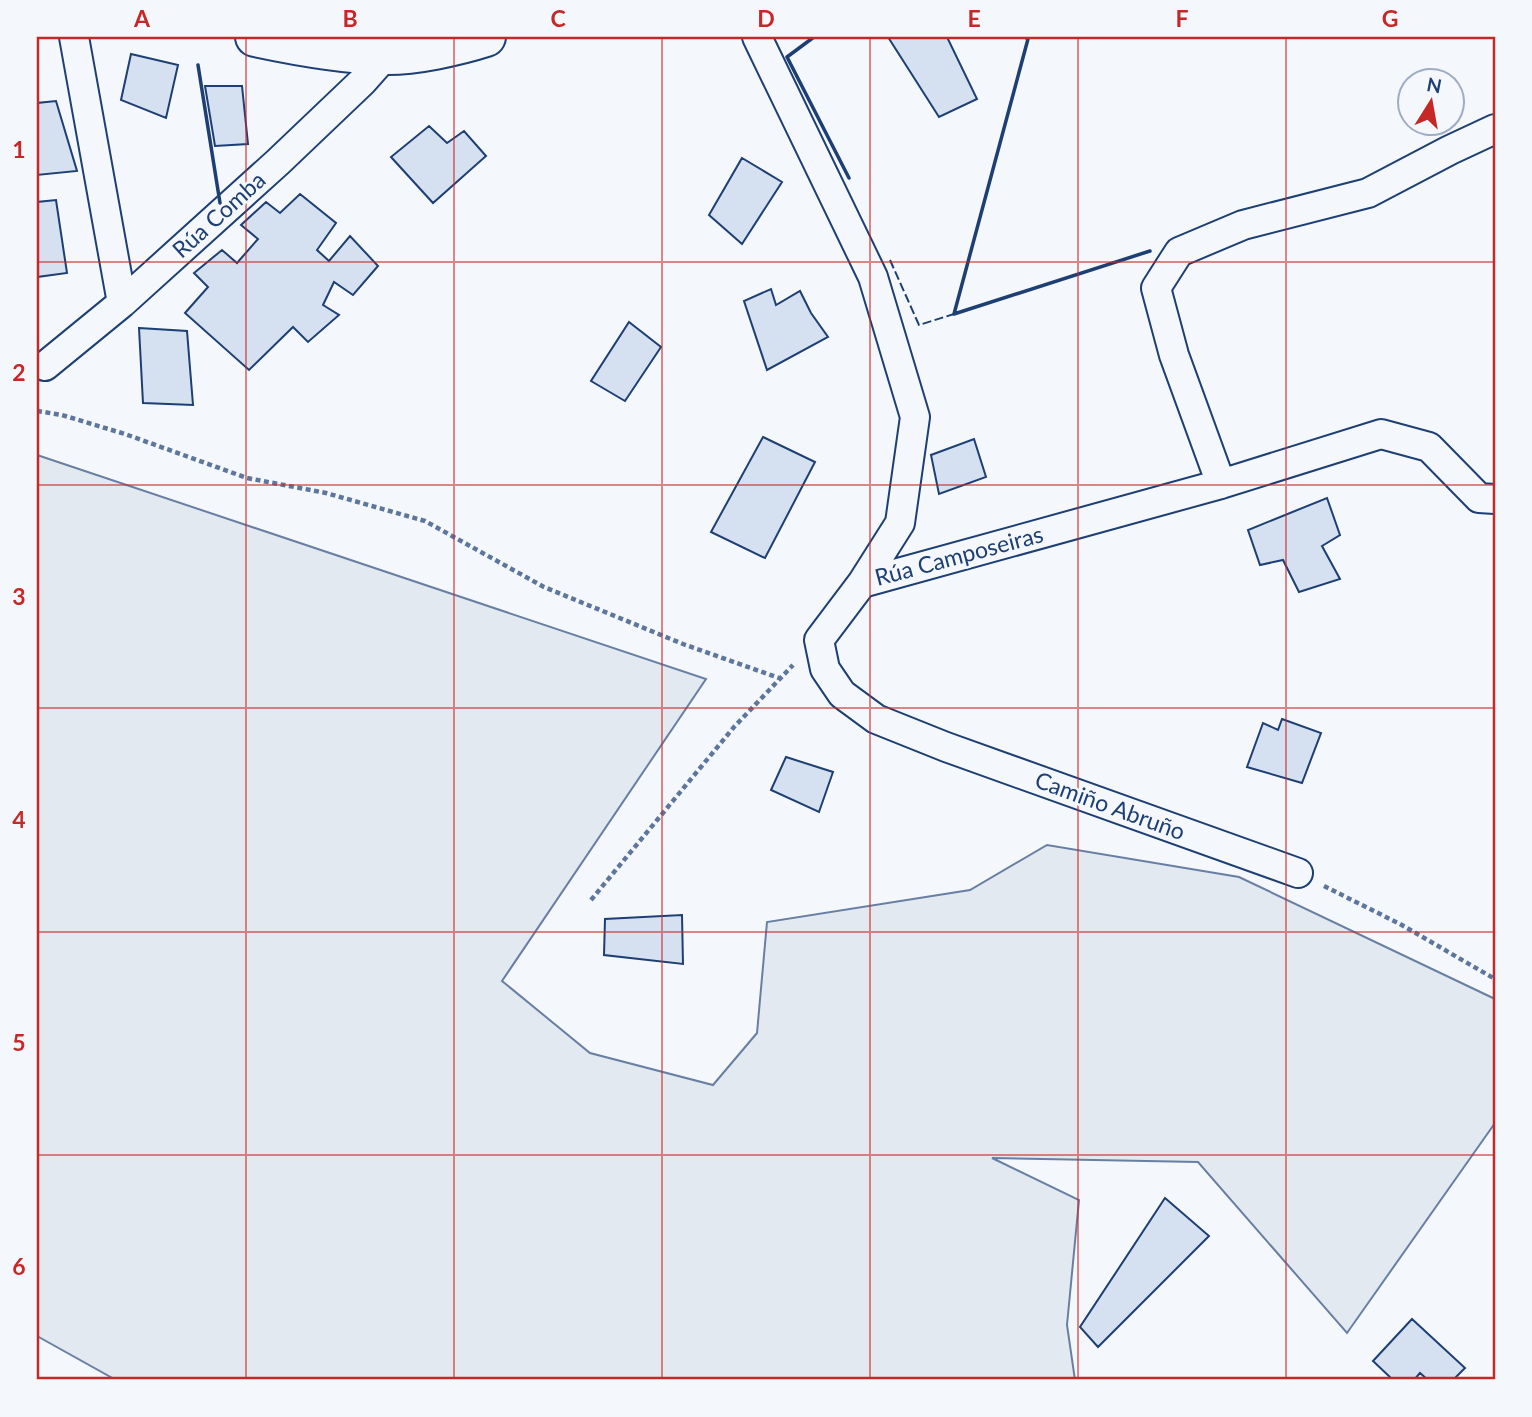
<svg xmlns="http://www.w3.org/2000/svg" width="1532" height="1417" viewBox="0 0 1532 1417" font-family="Lato,sans-serif">
  <rect width="100%" height="100%" fill="#f4f7fb"/>
  <!-- green -->
  <path fill="#e3e9f0" stroke="#687fa3" stroke-width="2" d="M 37,455 L 706,679 L 502,981 L 590,1053 L 713,1085 L 757,1033 L 767,922 L 970,890 L 1047,845 L 1239,877 L 1495,999 L 1495,1123 L 1347,1333 L 1198,1162 L 992,1158 L 1079,1200 L 1067,1325 L 1075,1380 L 116,1380 L 37,1336 Z"/>
  <!-- building -->
  <path fill="#d5e0f0" stroke="#1d3f73" stroke-width="2" d="M 888,37 L 947,37 L 977,99 L 939,117 Z
    M 131,54 L 178,65 L 166,118 L 121,100 Z
    M 205,86 L 242,86 L 248,144 L 215,146 Z
    M 56,101 L 77,171 L 37,175 L 37,103 Z
    M 429,126 L 447,143 L 464,131 L 486,156 L 433,203 L 391,157 Z
    M 742,158 L 782,182 L 742,244 L 709,215 Z
    M 300,194 L 336,223 L 317,250 L 329,261 L 350,236 L 378,266 L 353,295 L 334,282 L 323,305 L 339,315 L 308,342 L 293,327 L 249,370 L 185,313 L 208,287 L 194,273 L 222,250 L 237,263 L 258,239 L 241,225 L 266,202 L 280,213 Z
    M 56,200 L 67,273 L 37,277 L 37,202 Z
    M 771,289 L 776,305 L 800,291 L 811,313 L 828,337 L 767,370 L 744,301 Z
    M 629,322 L 661,347 L 625,401 L 591,381 Z
    M 139,328 L 187,331 L 193,405 L 143,403 Z
    M 763,437 L 815,462 L 765,558 L 711,532 Z
    M 974,439 L 986,477 L 939,494 L 931,455 Z
    M 1327,498 L 1340,535 L 1322,546 L 1340,579 L 1299,592 L 1283,560 L 1260,565 L 1248,530 Z
    M 1282,719 L 1321,733 L 1302,783 L 1247,767 L 1263,723 L 1278,730 Z
    M 786,757 L 833,772 L 819,812 L 771,790 Z
    M 682,915 L 683,964 L 604,955 L 605,919 Z
    M 1165,1198 L 1209,1236 L 1098,1347 L 1080,1327 Z
    M 1412,1319 L 1465,1368 L 1453,1380 L 1428,1380 L 1420,1373 L 1414,1380 L 1393,1380 L 1373,1361 Z"/>
  <g fill="none" stroke-linecap="round" stroke-linejoin="round">
    <!-- street casing -->
    <g stroke="#1d3f73" stroke-width="32">
      <path id="street" d="M 74,37 L 122,303
        M 757,37 L 873,277 L 915,417 L 900,523 L 862,583 L 819,640 L 825,669 L 842,694 L 876,719 L 946,747 L 1298,873
        M 45,366 L 122,303 L 278,162 L 363,81 L 386,55
        M 1221,484 L 1174,355 L 1156,288 L 1179,252 L 1243,225 L 1368,193 L 1450,150 L 1495,129
        M 862,583 L 1221,484 L 1381,434 L 1429,447 L 1479,498 L 1495,499"/>
    </g>
    <!-- secondary casing -->
    <g stroke="#1d3f73" stroke-width="42">
      <path id="secondary" d="M 255,37 C 297,46 340,54 384,55 C 413,56 458,46 486,37"/>
    </g>
    <!-- path -->
    <path stroke="#5e769c" stroke-width="4.5" stroke-dasharray="5 3.5" stroke-linecap="butt" d="M 37,411 L 62,415 L 125,434 L 247,478 L 326,493 L 425,521 L 544,587 L 683,644 L 779,678
      M 1324,886 L 1400,924 L 1495,979
      M 591,900 L 734,727 L 793,665"/>
    <!-- street -->
    <use href="#street" stroke="#f4f7fb" stroke-width="28"/>
    <!-- secondary -->
    <use href="#secondary" stroke="#f4f7fb" stroke-width="38"/>
    <!-- fence -->
    <path stroke="#1d3f73" stroke-width="2" stroke-dasharray="9 3.5" stroke-linecap="butt" d="M 890,260 L 919,325 L 954,314"/>
    <!-- wall -->
    <path stroke="#1d3f73" stroke-width="3.5" d="M 814,37 L 787,57 L 849,178
      M 1025,37 L 1028,39 L 954,314 L 1150,251
      M 198,65 L 220,203"/>
  </g>
  <!-- grid -->
  <path fill="none" stroke="#c62828" stroke-width="2" stroke-opacity="0.55" d="M 246,37 L 246,1380M 454,37 L 454,1380M 662,37 L 662,1380M 870,37 L 870,1380M 1078,37 L 1078,1380M 1286,37 L 1286,1380M 37,262 L 1495,262M 37,485 L 1495,485M 37,708 L 1495,708M 37,932 L 1495,932M 37,1155 L 1495,1155"/>
  <g text-anchor="middle" stroke-width="5" stroke-linejoin="round" paint-order="stroke">
    <!-- street labels -->
    <g font-size="23" fill="#1d3f73" stroke="#f4f7fb">
      <text transform="translate(219 215) rotate(-42)" y="8">Rúa Comba</text>
      <text transform="translate(959 556) rotate(-15)" y="8">Rúa Camposeiras</text>
      <text transform="translate(1110 806) rotate(20)" y="8">Camiño Abruño</text>
    </g>
  </g>
  <!-- border -->
  <rect width="1532" height="1417" fill="none" stroke="#f4f7fb" stroke-width="77"/>
  <!-- north arrow -->
  <g transform="translate(1431 102) rotate(11)"><circle r="33" fill="#f4f7fb" stroke="#9eadc5" stroke-width="2"/>
  <path d="M0-5L12 26L0 18L-12 26Z" fill="#c62828"/>
  <text y="-10" font-size="19" font-weight="bold" text-anchor="middle" fill="#1d3f73">N</text>
  </g>
  <rect x="38" y="38" width="1456" height="1340" fill="none" stroke="#c62828" stroke-width="2.5"/>
  <g font-size="23" text-anchor="middle" font-weight="bold" fill="#c62828">
    <text x="142" y="27">A</text>
    <text x="350" y="27">B</text>
    <text x="558" y="27">C</text>
    <text x="766" y="27">D</text>
    <text x="974" y="27">E</text>
    <text x="1182" y="27">F</text>
    <text x="1390" y="27">G</text>
    <text x="19" y="158">1</text>
    <text x="19" y="381">2</text>
    <text x="19" y="605">3</text>
    <text x="19" y="828">4</text>
    <text x="19" y="1051">5</text>
    <text x="19" y="1275">6</text>
  </g>
</svg>
